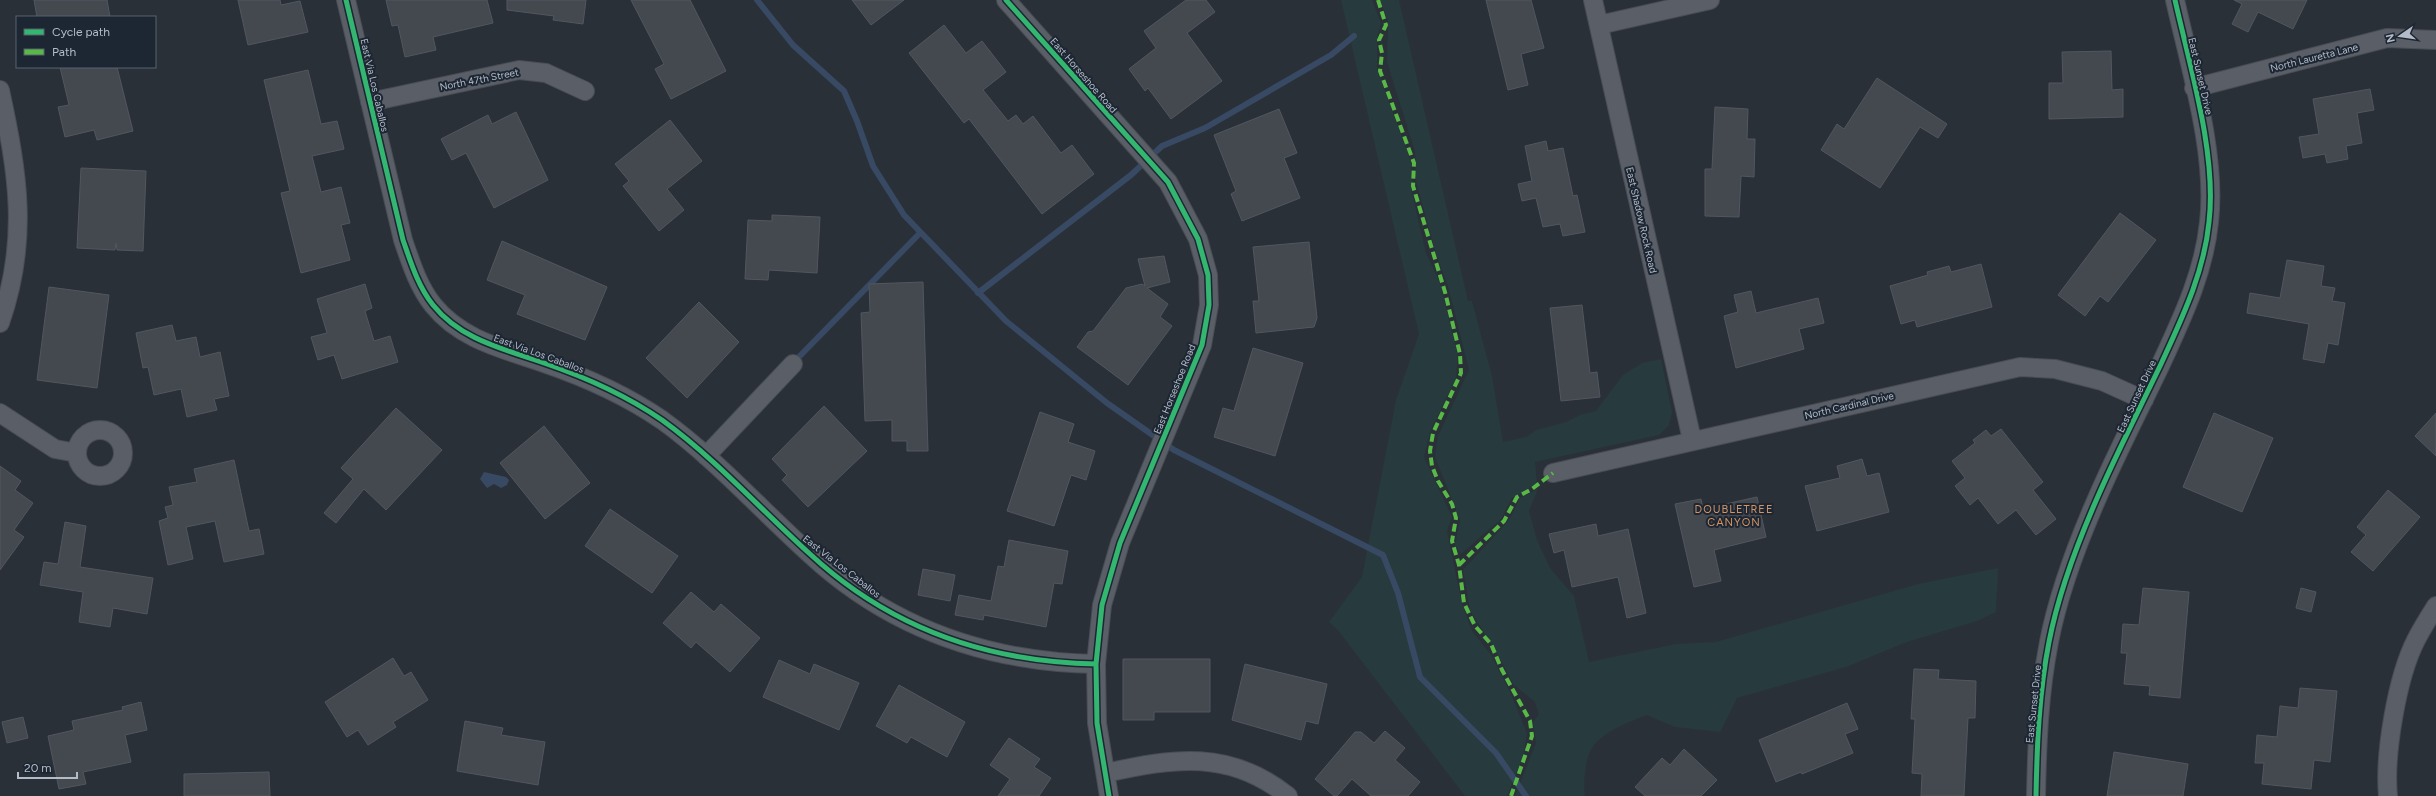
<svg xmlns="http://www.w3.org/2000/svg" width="2436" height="796" viewBox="0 0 2436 796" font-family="Figtree,sans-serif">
  <rect width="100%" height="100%" fill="#2a3038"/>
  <!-- green -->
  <path fill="#273a3e" d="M 1341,0 L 1372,0 L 1381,23 L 1377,37 L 1377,69 L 1411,162 L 1412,193 L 1426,253 L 1440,283 L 1458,356 L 1456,378 L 1430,432 L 1424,457 L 1452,517 L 1447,531 L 1462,604 L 1472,631 L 1491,655 L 1511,694 L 1527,733 L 1523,757 L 1507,796 L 1465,796 L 1337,629 L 1329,622 L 1362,577 L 1396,400 L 1419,334 Z
    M 1380,0 L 1399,0 L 1468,301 L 1472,301 L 1492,376 L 1503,442 L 1526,437 L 1536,430 L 1566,422 L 1580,415 L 1596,411 L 1623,375 L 1642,363 L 1661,359 L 1672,412 L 1669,425 L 1659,435 L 1535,462 L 1537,483 L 1511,499 L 1501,519 L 1461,554 L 1455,545 L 1460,520 L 1435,457 L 1438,436 L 1469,370 L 1448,286 L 1436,254 L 1416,181 L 1415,152 L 1387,62 L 1388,21 Z
    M 1538,489 L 1529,511 L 1537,540 L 1550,568 L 1574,596 L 1589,662 L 1676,644 L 1716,642 L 1918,584 L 1998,568 L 1996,612 L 1977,621 L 1907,642 L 1846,667 L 1737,698 L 1720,732 L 1675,727 L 1647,715 C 1631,721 1602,732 1592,748 C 1585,758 1583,784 1585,796 L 1515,796 L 1536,743 L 1533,722 L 1539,714 L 1535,702 L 1513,684 L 1498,655 L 1470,610 L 1463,570 L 1509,520 L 1520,498 Z"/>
  <!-- water -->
  <path fill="#384963" d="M 484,472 L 506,477 L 509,480 L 507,485 L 501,488 L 494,484 L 487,488 L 480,479 Z"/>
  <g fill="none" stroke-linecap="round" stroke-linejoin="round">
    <!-- stream -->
    <path stroke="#384963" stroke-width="6" d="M 757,0 L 793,45 L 844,91 L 857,121 L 873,166 L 904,215 L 1006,321 L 1107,403 L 1174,450 L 1383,555 L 1398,593 L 1420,677 L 1496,753 L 1526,796
      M 978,293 L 1131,175 L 1162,146 L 1205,128 L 1331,55 L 1354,36
      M 794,362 L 920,233"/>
  </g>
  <!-- building -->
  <path fill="#444950" stroke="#52575f" d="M 34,0 L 107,0 L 110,17 L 37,17 Z
    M 238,0 L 280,0 L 281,5 L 300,1 L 308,32 L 248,45 Z
    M 386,0 L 487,0 L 493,23 L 433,37 L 436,50 L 405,57 L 398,25 L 392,26 Z
    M 507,0 L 586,0 L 583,24 L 553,20 L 554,16 L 507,10 Z
    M 631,0 L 690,0 L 726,71 L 671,99 L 655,69 L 664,64 Z
    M 852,0 L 904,0 L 871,25 Z
    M 1186,0 L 1206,0 L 1215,12 L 1187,33 L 1222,81 L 1171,119 L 1148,88 L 1145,91 L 1129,69 L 1156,48 L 1144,31 Z
    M 1486,0 L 1531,0 L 1544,48 L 1521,54 L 1528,85 L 1508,90 Z
    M 2234,0 L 2307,0 L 2293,29 L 2258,12 L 2248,32 L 2232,24 L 2242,4 Z
    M 944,25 L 966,53 L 982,41 L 1006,72 L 983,90 L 1008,121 L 1016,115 L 1023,124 L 1033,116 L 1061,153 L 1072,145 L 1094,174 L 1042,214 L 969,119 L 964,123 L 909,53 Z
    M 2111,51 L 2112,90 L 2123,89 L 2123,117 L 2049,119 L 2049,83 L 2063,83 L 2062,52 Z
    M 60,67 L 117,67 L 133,131 L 97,140 L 94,130 L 65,137 L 58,107 L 69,105 Z
    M 308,70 L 321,124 L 337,121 L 344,149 L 312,156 L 321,192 L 341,187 L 350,223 L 341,225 L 350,260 L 301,273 L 281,193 L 290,191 L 264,80 Z
    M 1877,78 L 1947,124 L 1938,138 L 1920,127 L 1880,188 L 1821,150 L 1837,124 L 1844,129 Z
    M 2370,89 L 2374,110 L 2357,113 L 2362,143 L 2346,146 L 2348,159 L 2327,163 L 2325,154 L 2303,158 L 2299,137 L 2319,134 L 2313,99 Z
    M 1715,107 L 1748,109 L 1747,139 L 1755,139 L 1754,177 L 1741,176 L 1739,217 L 1705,216 L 1705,169 L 1712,169 Z
    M 1279,109 L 1297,153 L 1284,158 L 1300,198 L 1242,221 L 1231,194 L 1236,191 L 1214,135 Z
    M 516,112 L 548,180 L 494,208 L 466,153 L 452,160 L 441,139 L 488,115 L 492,124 Z
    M 670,120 L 702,161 L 667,189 L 684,210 L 659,231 L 623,186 L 629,181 L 615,164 Z
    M 1546,141 L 1548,151 L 1563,148 L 1573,196 L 1577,195 L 1585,232 L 1563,236 L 1560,224 L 1543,227 L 1536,198 L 1522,201 L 1518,184 L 1532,181 L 1525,146 Z
    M 81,168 L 146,171 L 143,251 L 117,250 L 116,243 L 115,250 L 77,248 Z
    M 2120,213 L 2156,240 L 2108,302 L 2100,296 L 2085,316 L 2058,295 Z
    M 772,215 L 820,217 L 817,273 L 769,270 L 768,280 L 745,279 L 748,220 L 772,221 Z
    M 502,241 L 607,287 L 585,340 L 517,314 L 525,295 L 487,280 Z
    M 1309,242 L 1317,318 L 1314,327 L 1256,333 L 1253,301 L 1259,301 L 1253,247 Z
    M 1164,256 L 1170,282 L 1147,288 L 1168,304 L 1160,317 L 1172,326 L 1128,385 L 1077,347 L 1088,332 L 1093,331 L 1126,288 L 1142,284 L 1145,286 L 1138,259 Z
    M 2287,260 L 2324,266 L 2321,286 L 2335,288 L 2332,301 L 2345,303 L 2338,345 L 2328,343 L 2324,363 L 2303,359 L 2309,324 L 2247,313 L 2250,293 L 2280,298 Z
    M 1981,264 L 1992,307 L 1917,327 L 1915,320 L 1901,324 L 1890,286 L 1928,275 L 1927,272 L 1949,266 L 1951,272 Z
    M 923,282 L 928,451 L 907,451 L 907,441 L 892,441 L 892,420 L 865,421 L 861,313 L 870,312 L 869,284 Z
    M 365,284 L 372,308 L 365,311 L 374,341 L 390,336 L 398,362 L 342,379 L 334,355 L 318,360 L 311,337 L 327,333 L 317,299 Z
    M 49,287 L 109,295 L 97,388 L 37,380 Z
    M 1751,291 L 1756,313 L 1818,298 L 1824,323 L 1799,329 L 1804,349 L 1736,368 L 1724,316 L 1738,312 L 1734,295 Z
    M 699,302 L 739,342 L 687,398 L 646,358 Z
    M 1582,305 L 1590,373 L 1597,372 L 1600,397 L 1561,401 L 1550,308 Z
    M 172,325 L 176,341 L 196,337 L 200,357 L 220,352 L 229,396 L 214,399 L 217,410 L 187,417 L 181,389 L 154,395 L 148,367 L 143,368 L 136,333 Z
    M 1253,348 L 1303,363 L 1275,456 L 1214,437 L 1223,408 L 1234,411 Z
    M 824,406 L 867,451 L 808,507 L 782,480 L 787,475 L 772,459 Z
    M 396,408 L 442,450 L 386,510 L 364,489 L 336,523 L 324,513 L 353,479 L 341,468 Z
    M 1040,412 L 1074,424 L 1068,442 L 1095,451 L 1086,480 L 1071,475 L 1054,526 L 1007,511 Z
    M 2214,413 L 2273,438 L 2242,512 L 2183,487 Z
    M 2436,413 L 2436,456 L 2415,436 Z
    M 544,426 L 590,483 L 545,519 L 500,463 Z
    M 2001,429 L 2043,482 L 2033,490 L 2056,519 L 2036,535 L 2016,510 L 1998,524 L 1978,498 L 1970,505 L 1955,486 L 1965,478 L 1952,461 L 1975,443 L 1973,440 L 1986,430 L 1991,436 Z
    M 1862,459 L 1867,476 L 1879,473 L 1889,512 L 1817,531 L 1805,486 L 1840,478 L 1837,466 Z
    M 234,460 L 249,531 L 259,529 L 264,554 L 224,562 L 215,521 L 186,527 L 193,559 L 168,565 L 159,521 L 168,518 L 165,507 L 173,505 L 169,487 L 197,482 L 194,469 Z
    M 0,466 L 21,481 L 15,490 L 33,503 L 14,530 L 24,537 L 0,570 Z
    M 2388,490 L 2420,517 L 2373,571 L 2351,552 L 2366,535 L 2357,527 Z
    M 1757,497 L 1766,537 L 1714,550 L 1721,581 L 1694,587 L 1675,504 L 1701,499 L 1703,509 Z
    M 610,509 L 678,556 L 652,593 L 585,546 Z
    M 65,522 L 86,526 L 80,567 L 153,578 L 147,614 L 113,608 L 110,627 L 79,622 L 83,592 L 40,585 L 44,562 L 58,564 Z
    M 1596,524 L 1598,536 L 1628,529 L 1646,613 L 1627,618 L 1618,577 L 1572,587 L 1564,550 L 1554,553 L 1549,534 Z
    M 1009,540 L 1068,551 L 1062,584 L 1054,583 L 1046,627 L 984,615 L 983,620 L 955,615 L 959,595 L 991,601 L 998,566 L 1004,567 Z
    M 923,569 L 955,575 L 950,601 L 918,595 Z
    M 2143,588 L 2189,592 L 2180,698 L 2149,695 L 2150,686 L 2124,684 L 2127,653 L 2121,653 L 2123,624 L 2139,625 Z
    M 2301,588 L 2316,592 L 2311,612 L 2296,608 Z
    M 691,592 L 714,612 L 721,604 L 760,638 L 730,672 L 696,642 L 691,648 L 663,623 Z
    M 393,658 L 404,676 L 411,672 L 428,700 L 393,722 L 396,727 L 368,745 L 358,730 L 347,737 L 325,702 Z
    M 1123,659 L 1210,659 L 1210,712 L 1154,712 L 1154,720 L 1123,720 Z
    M 779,660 L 810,674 L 814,664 L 859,683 L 839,730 L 763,697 Z
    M 1245,664 L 1327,684 L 1318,724 L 1306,721 L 1301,740 L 1232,720 Z
    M 1914,669 L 1939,670 L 1938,679 L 1976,681 L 1975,718 L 1968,718 L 1964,796 L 1921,796 L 1922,774 L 1912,773 L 1915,719 L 1911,719 Z
    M 899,685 L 965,722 L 947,757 L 911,737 L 907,743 L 876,726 Z
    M 2300,688 L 2337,691 L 2330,762 L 2314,760 L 2311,789 L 2262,784 L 2264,763 L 2255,763 L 2257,735 L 2277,737 L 2280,706 L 2298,708 Z
    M 141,702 L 147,730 L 125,735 L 131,762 L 83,772 L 86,784 L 59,789 L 48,736 L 74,730 L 72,721 L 123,710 L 122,707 Z
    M 1847,703 L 1858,729 L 1845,734 L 1853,753 L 1802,774 L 1801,772 L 1776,782 L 1759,740 Z
    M 23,717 L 28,738 L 7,743 L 2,722 Z
    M 465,721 L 503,728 L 501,735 L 545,742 L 538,785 L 457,771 Z
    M 1385,731 L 1405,748 L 1395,760 L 1420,782 L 1408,796 L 1371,796 L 1352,779 L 1337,796 L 1334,796 L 1315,779 L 1355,732 L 1361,732 L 1374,743 Z
    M 1009,738 L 1040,759 L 1034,767 L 1051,778 L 1039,796 L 998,796 L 1010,779 L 990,765 Z
    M 1684,749 L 1717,780 L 1701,796 L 1645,796 L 1635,787 L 1662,758 L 1670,765 Z
    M 2114,752 L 2188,764 L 2183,796 L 2107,796 Z
    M 269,772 L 270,796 L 184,796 L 184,774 Z"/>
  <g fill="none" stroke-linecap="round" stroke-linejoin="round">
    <!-- street casing -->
    <g stroke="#484c53" stroke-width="20">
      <path id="street" d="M 346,0 L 403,240 C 411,263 418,286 433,305 C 461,340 504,349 544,363 C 585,377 627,396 662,420 C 716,459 761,510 810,554 C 890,628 988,662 1096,664
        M 1006,0 L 1168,182 L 1198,239 L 1208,275 L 1209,305 L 1202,345 L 1120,543 L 1102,605 L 1096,664 L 1097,723 L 1109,796
        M 1593,0 L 1692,440
        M 1599,25 L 1710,0
        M 2194,88 L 2387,38 L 2436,40
        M 0,90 C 18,173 29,240 0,323
        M 370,102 L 519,70 L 546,73 L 585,91
        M 0,413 L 55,449 L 77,453
        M77 453a23 23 0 1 1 46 0a23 23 0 1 1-46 0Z
        M 706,456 L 793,364
        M 1553,473 L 2020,367 L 2055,369 L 2102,381 L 2144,400
        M 1106,773 C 1174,758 1229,749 1288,796
        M 2036,796 C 2037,744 2039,693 2049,642 C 2058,595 2076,547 2095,503 C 2115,456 2139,410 2161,364 C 2182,318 2204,273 2209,222 C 2217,155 2190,67 2175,0
        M 2388,796 C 2384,755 2397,677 2416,640 C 2422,628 2429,617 2436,606"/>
    </g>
    <!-- street -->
    <use href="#street" stroke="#5a5e66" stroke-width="18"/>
    <!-- quiet -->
    <path stroke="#58b947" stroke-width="4" stroke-dasharray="8 4" stroke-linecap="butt" d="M 1378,0 L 1386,25 L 1379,40 L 1382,53 L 1380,71 L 1414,163 L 1413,186 L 1445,292 L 1460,354 L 1461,373 L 1433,433 L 1430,451 L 1432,466 L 1438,481 L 1452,504 L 1456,518 L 1452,541 L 1459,565 L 1464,603 L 1475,626 L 1491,644 L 1502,670 L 1530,721 L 1532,736 L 1511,796
      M 1459,565 L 1504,521 L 1517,497 L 1532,489 L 1553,473"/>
    <!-- cycleway casing -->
    <g stroke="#1d2633" stroke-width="8">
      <path id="cycleway" d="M 346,0 L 403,240 C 411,263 418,286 433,305 C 461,340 504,349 544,363 C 585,377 627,396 662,420 C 716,459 761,510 810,554 C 890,628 988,662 1096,664
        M 1006,0 L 1168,182 L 1198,239 L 1208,275 L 1209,305 L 1202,345 L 1120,543 L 1102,605 L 1096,664 L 1097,723 L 1109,796
        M 2036,796 C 2037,744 2039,693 2049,642 C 2058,595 2076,547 2095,503 C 2115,456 2139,410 2161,364 C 2182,318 2204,273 2209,222 C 2217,155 2190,67 2175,0"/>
    </g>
    <!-- cycleway -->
    <use href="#cycleway" stroke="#33b770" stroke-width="5"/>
  </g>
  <g text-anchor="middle" stroke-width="4" stroke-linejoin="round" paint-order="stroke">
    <!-- street labels -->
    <g font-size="10" fill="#b4bcc9" stroke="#1d2633">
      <text transform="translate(2314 57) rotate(-14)" y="4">North Lauretta Lane</text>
      <text transform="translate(1084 75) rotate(49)" y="4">East Horseshoe Road</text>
      <text transform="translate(2201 76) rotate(77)" y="4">East Sunset Drive</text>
      <text transform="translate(479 79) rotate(-11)" y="4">North 47th Street</text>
      <text transform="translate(375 85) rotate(77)" y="4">East Via Los Caballos</text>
      <text transform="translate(1642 220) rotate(77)" y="4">East Shadow Rock Road</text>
      <text transform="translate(539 353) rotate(20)" y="4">East Via Los Caballos</text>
      <text transform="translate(1174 389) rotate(-68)" y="4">East Horseshoe Road</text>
      <text transform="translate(2136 396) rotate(-65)" y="4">East Sunset Drive</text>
      <text transform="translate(1849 405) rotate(-13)" y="4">North Cardinal Drive</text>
      <text transform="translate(842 566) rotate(38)" y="4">East Via Los Caballos</text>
      <text transform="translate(2033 704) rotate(-84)" y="4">East Sunset Drive</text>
    </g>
    <!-- neighbourhood labels -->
    <g font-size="11" letter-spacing="1" fill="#d59563" stroke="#1d2633">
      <text x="1734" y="513">DOUBLETREE<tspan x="1734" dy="13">CANYON</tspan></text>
    </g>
  </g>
  <!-- legend -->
  <rect x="16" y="16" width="140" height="52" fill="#1d2633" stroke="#59626f"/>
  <rect x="24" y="29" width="20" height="6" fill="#33b770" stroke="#59626f"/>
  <text x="52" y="36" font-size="12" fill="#b4bcc9">Cycle path</text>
  <rect x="24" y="49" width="20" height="6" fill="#58b947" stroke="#59626f"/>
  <text x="52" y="56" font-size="12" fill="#b4bcc9">Path</text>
  <!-- north arrow -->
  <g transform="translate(2400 36) rotate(257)" stroke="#1d2633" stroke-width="3" paint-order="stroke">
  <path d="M0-3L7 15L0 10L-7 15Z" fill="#b4bcc9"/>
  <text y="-6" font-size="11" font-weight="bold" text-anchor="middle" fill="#b4bcc9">N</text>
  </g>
  <!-- scale -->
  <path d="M18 772v6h59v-6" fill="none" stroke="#b4bcc9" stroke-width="2"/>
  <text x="24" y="772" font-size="12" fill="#b4bcc9" stroke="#1d2633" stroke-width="3" paint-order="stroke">20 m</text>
</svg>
